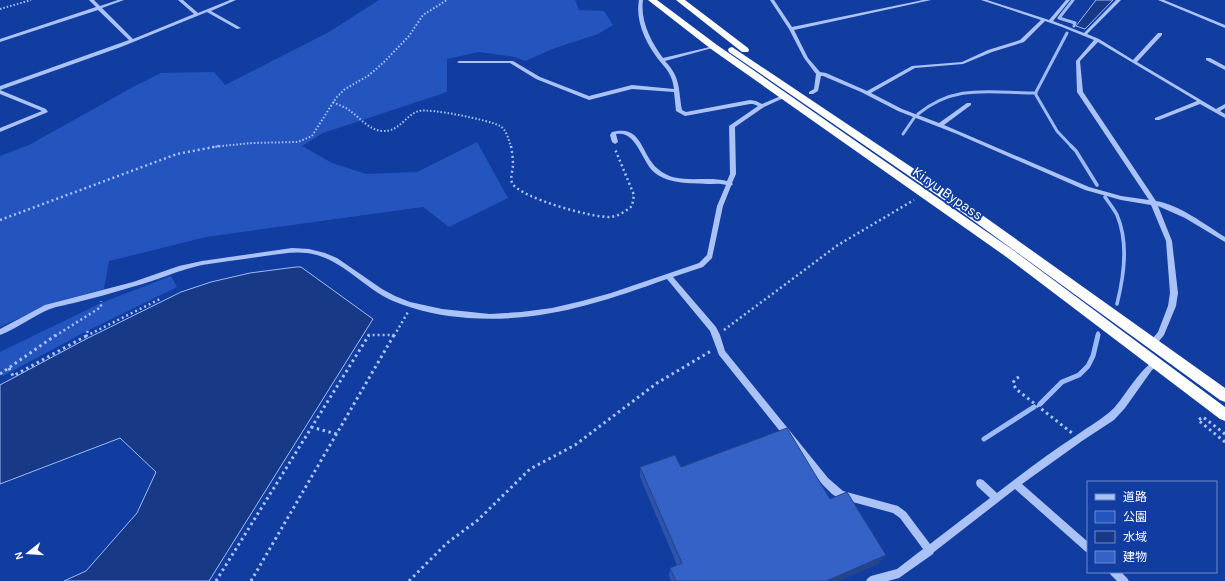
<svg xmlns="http://www.w3.org/2000/svg" width="1225" height="581" viewBox="0 0 1225 581" font-family="Karla,'Noto Sans JP',sans-serif">
  <rect width="100%" height="100%" fill="#113da1"/>
  <!-- green -->
  <path fill="#2455bf" d="M 379,0 L 575,0 L 579,10 L 604,11 L 613,25 L 598,34 L 555,48 L 525,61 L 515,57 L 479,52 L 447,59 L 447,92 L 323,133 L 302,146 L 332,163 L 366,174 L 417,172 L 477,142 L 508,198 L 449,227 L 423,207 L 206,237 L 109,261 L 104,289 L 49,304 L 0,327 L 0,156 L 29,145 L 133,87 L 161,73 L 214,72 L 225,85 L 329,32 Z
    M 171,276 L 177,287 L 87,331 L 3,376 L 0,370 L 0,352 L 101,303 Z"/>
  <!-- water -->
  <path fill="#183986" stroke="#9cbaf8" d="M 1096,0 L 1113,0 L 1085,29 L 1076,26 Z
    M 296,267 L 301,267 L 373,319 L 209,581 L 64,581 L 86,571 L 137,513 L 156,472 L 120,438 L 0,484 L 0,385 L 86,339 L 181,292 L 211,282 L 250,273 Z"/>
  <g fill="none" stroke-linecap="round" stroke-linejoin="round">
    <!-- stream-far2 -->
    <path stroke="#9cbaf8" stroke-width="3" d="M 1073,0 L 1059,18 L 1075,23 L 1074,26
      M 1067,33 L 1036,92 L 1036,95 L 1057,131 L 1072,147
      M 918,114 C 956,83 991,93 1036,93
      M 903,134 L 914,118"/>
    <!-- stream-far1 -->
    <path stroke="#9cbaf8" stroke-width="3.5" d="M 1071,146 L 1076,151 L 1097,185
      M 1105,197 C 1109,203 1114,209 1117,215 C 1129,243 1124,276 1117,304
      M 1098,336 L 1098,333"/>
    <!-- stream -->
    <path stroke="#9cbaf8" stroke-width="5" d="M 1040,404 L 1062,382 L 1079,375 L 1088,366 L 1093,356 L 1098,335
      M 984,439 L 1034,407"/>
    <!-- path-far2 -->
    <path stroke="#aac2f5" stroke-width="2" stroke-dasharray="1.5 2" stroke-linecap="butt" d="M 0,9 L 31,0
      M 333,102 C 338,105 345,107 349,110 C 359,117 369,130 382,131 C 400,132 405,115 419,111 C 430,108 489,120 500,126 C 506,129 509,140 511,147
      M 212,147 L 252,143 L 298,142 L 312,136 L 336,98 L 345,89 L 368,76 L 383,63 L 409,36 L 423,15 L 447,0"/>
    <!-- path-far1 -->
    <path stroke="#aac2f5" stroke-width="2.5" stroke-dasharray="2 3" stroke-linecap="butt" d="M 511,146 C 512,152 513,158 513,164 C 513,170 510,177 512,183 C 520,198 593,218 610,217 C 619,216 626,211 632,206 L 634,195 L 615,149
      M 0,220 L 177,154 L 219,146
      M 724,330 L 838,245 L 914,200
      M 87,331 L 89,335
      M 55,336 L 101,307 L 101,301
      M 86,336 L 162,298
      M 368,336 L 369,335 L 395,335
      M 394,336 L 408,312"/>
    <!-- path -->
    <path stroke="#aac2f5" stroke-width="3" stroke-dasharray="2.5 3.5" stroke-linecap="butt" d="M 9,368 L 13,376 L 88,335
      M 0,374 L 56,335
      M 1019,377 L 1015,379 L 1013,383 L 1016,389 L 1072,433
      M 311,427 L 337,434
      M 1225,434 L 1203,417 L 1198,420 L 1225,442
      M 216,581 L 369,335
      M 251,581 L 394,335
      M 409,581 L 447,543 L 478,520 L 530,469 L 575,445 L 657,383 L 711,351"/>
    <!-- minor -->
    <path fill="#aac2f5" fill-rule="evenodd" d="M 89,0 L 94,0 L 100,6 L 118,0 L 124,0 L 102,8 L 133,39 L 194,14 L 178,0 L 183,0 L 198,13 L 230,0 L 236,0 L 211,11 L 241,28 L 237,29 L 207,12 L 121,47 L 0,90 L 0,86 L 129,40 L 98,10 L 0,42 L 0,39 L 96,7 Z
      M 639,0 L 643,0 C 640,21 651,42 663,58 L 714,46 L 716,47 L 665,61 C 681,78 678,88 682,110 L 686,112 L 750,100 L 756,101 L 762,104 L 783,95 L 787,95 L 788,96 L 764,107 L 735,127 L 736,174 L 732,183 L 733,184 L 731,186 L 723,206 L 712,258 L 703,267 L 673,277 L 716,327 L 720,335 L 725,351 L 828,478 L 843,491 L 898,506 L 906,512 L 930,544 L 990,498 L 977,486 L 976,483 L 977,480 L 980,479 L 983,480 L 997,493 C 1023,473 1049,453 1077,435 C 1089,426 1103,419 1114,408 C 1123,399 1147,357 1159,361 L 1160,363 L 1159,365 L 1152,370 L 1125,408 L 1114,420 L 1082,441 L 1022,484 L 1088,542 L 1088,553 L 1085,551 L 1015,489 L 934,552 L 933,554 L 899,578 L 888,581 L 866,581 L 868,578 L 871,576 L 897,569 L 923,549 L 900,518 L 893,513 L 838,498 L 832,494 L 822,484 L 719,355 L 710,331 L 667,279 C 600,303 540,323 468,318 C 442,316 417,311 393,301 C 363,288 341,257 307,253 C 291,251 275,255 258,257 C 240,260 221,262 202,265 C 178,270 156,281 132,287 C 113,293 93,298 74,303 C 66,305 58,306 50,309 C 33,316 18,328 0,335 L 0,329 L 45,305 L 133,282 L 179,266 L 202,261 L 292,248 L 309,249 L 325,253 L 337,258 L 382,289 L 395,296 L 410,302 L 442,309 L 490,314 L 521,312 L 552,308 L 582,301 L 611,293 L 699,263 L 707,255 L 717,206 L 726,185 C 720,183 713,184 707,184 C 690,183 669,184 655,173 C 642,163 637,130 616,134 L 618,142 L 615,144 L 612,142 L 610,135 L 612,132 C 643,124 640,154 658,169 C 677,186 705,175 727,181 L 730,174 L 729,126 L 758,106 L 753,104 L 750,104 L 685,116 L 676,111 L 674,92 L 632,89 L 589,100 L 536,79 L 510,63 L 459,63 L 457,62 L 459,61 L 513,61 L 540,77 L 589,96 L 632,85 L 674,89 C 672,74 667,70 658,59 C 646,43 635,21 639,0 Z
      M 770,0 L 774,0 L 792,27 L 923,0 L 931,0 L 794,30 L 808,58 L 820,72 L 826,73 L 867,91 L 912,66 L 962,62 L 988,50 L 1020,40 L 1041,20 L 981,0 L 987,0 L 1049,20 L 1066,0 L 1070,0 L 1053,21 L 1084,33 L 1116,0 L 1121,0 L 1087,34 L 1099,39 L 1133,60 L 1158,33 L 1162,33 L 1162,35 L 1137,62 L 1216,109 L 1225,104 L 1225,108 L 1220,111 L 1225,114 L 1225,118 L 1200,104 L 1159,120 L 1155,120 L 1155,118 L 1197,101 L 1098,42 L 1080,61 L 1083,92 L 1156,201 C 1178,204 1206,225 1225,237 L 1225,242 L 1185,218 L 1158,206 L 1172,241 L 1178,293 L 1176,306 L 1164,335 L 1155,346 L 1152,347 L 1149,346 L 1148,344 L 1158,332 L 1168,306 L 1170,293 L 1166,241 L 1151,205 L 1121,200 L 1085,190 L 957,134 L 898,111 L 861,92 L 823,76 L 821,76 L 818,91 L 813,94 L 809,94 L 809,92 L 814,89 L 816,74 L 804,58 L 789,29 ZM 1045,21 L 1062,27 L 1094,40 L 1076,61 L 1077,92 L 1149,200 L 1121,196 L 1089,187 L 944,125 L 971,105 L 971,103 L 967,103 L 939,123 L 902,109 L 871,93 L 915,68 L 963,64 L 992,52 L 1024,42 Z
      M 1158,0 L 1164,0 L 1225,25 L 1225,28 Z
      M 1206,58 L 1210,58 L 1225,66 L 1225,70 L 1206,60 Z
      M 0,90 L 46,109 L 48,112 L 0,132 L 0,128 L 42,111 L 0,94 Z
      M 1109,572 L 1121,572 L 1127,578 L 1129,581 L 1117,581 L 1111,575 Z"/>
    <!-- highway -->
    <path fill="#fff" fill-rule="evenodd" d="M 648,0 L 657,0 L 717,45 L 1013,250 L 1225,407 L 1225,421 L 1220,419 L 1005,256 L 711,49 Z
      M 676,0 L 685,0 L 748,48 L 749,50 L 748,52 L 742,52 Z
      M 732,47 L 968,205 L 1225,388 L 1225,402 L 1220,400 L 960,211 L 729,52 L 728,50 L 729,48 Z"/>
  </g>
  <!-- wall -->
  <path fill="#2e54aa" d="M 640,467 L 681,467 L 830,499 L 878,564 L 838,581 L 671,581 L 669,576 L 670,568 L 677,565 L 640,477 Z"/>
  <!-- shaded-wall -->
  <path fill="#25458b" d="M 886,555 L 878,564 L 838,581 L 826,581 Z"/>
  <!-- building -->
  <path fill="#3562c6" stroke="#25458b" d="M 787,428 L 830,499 L 847,492 L 886,555 L 826,581 L 676,581 L 670,568 L 682,563 L 640,467 L 675,455 L 681,467 Z"/>
  <g text-anchor="middle" stroke-width="4" stroke-linejoin="round" paint-order="stroke">
    <!-- street labels -->
    <g font-size="14" fill="#fff" stroke="#113da1">
      <text transform="translate(948 193) rotate(35)" y="5">Kiryu Bypass</text>
    </g>
  </g>
  <!-- legend -->
  <rect x="1087" y="481" width="130" height="92" fill="#113da1" stroke="#708bc7"/>
  <rect x="1095" y="494" width="20" height="6" fill="#aac2f5" stroke="#708bc7"/>
  <text x="1123" y="501" font-size="12" fill="#ffffff">道路</text>
  <rect x="1095" y="511" width="20" height="12" fill="#2455bf" stroke="#708bc7"/>
  <text x="1123" y="521" font-size="12" fill="#ffffff">公園</text>
  <rect x="1095" y="531" width="20" height="12" fill="#183986" stroke="#708bc7"/>
  <text x="1123" y="541" font-size="12" fill="#ffffff">水域</text>
  <rect x="1095" y="551" width="20" height="12" fill="#3562c6" stroke="#708bc7"/>
  <text x="1123" y="561" font-size="12" fill="#ffffff">建物</text>
  <!-- north arrow -->
  <g transform="translate(28 553) rotate(253)" stroke="#113da1" stroke-width="3" paint-order="stroke">
  <path d="M0-3L7 15L0 10L-7 15Z" fill="#ffffff"/>
  <text y="-6" font-size="11" font-weight="bold" text-anchor="middle" fill="#ffffff">N</text>
  </g>
</svg>
